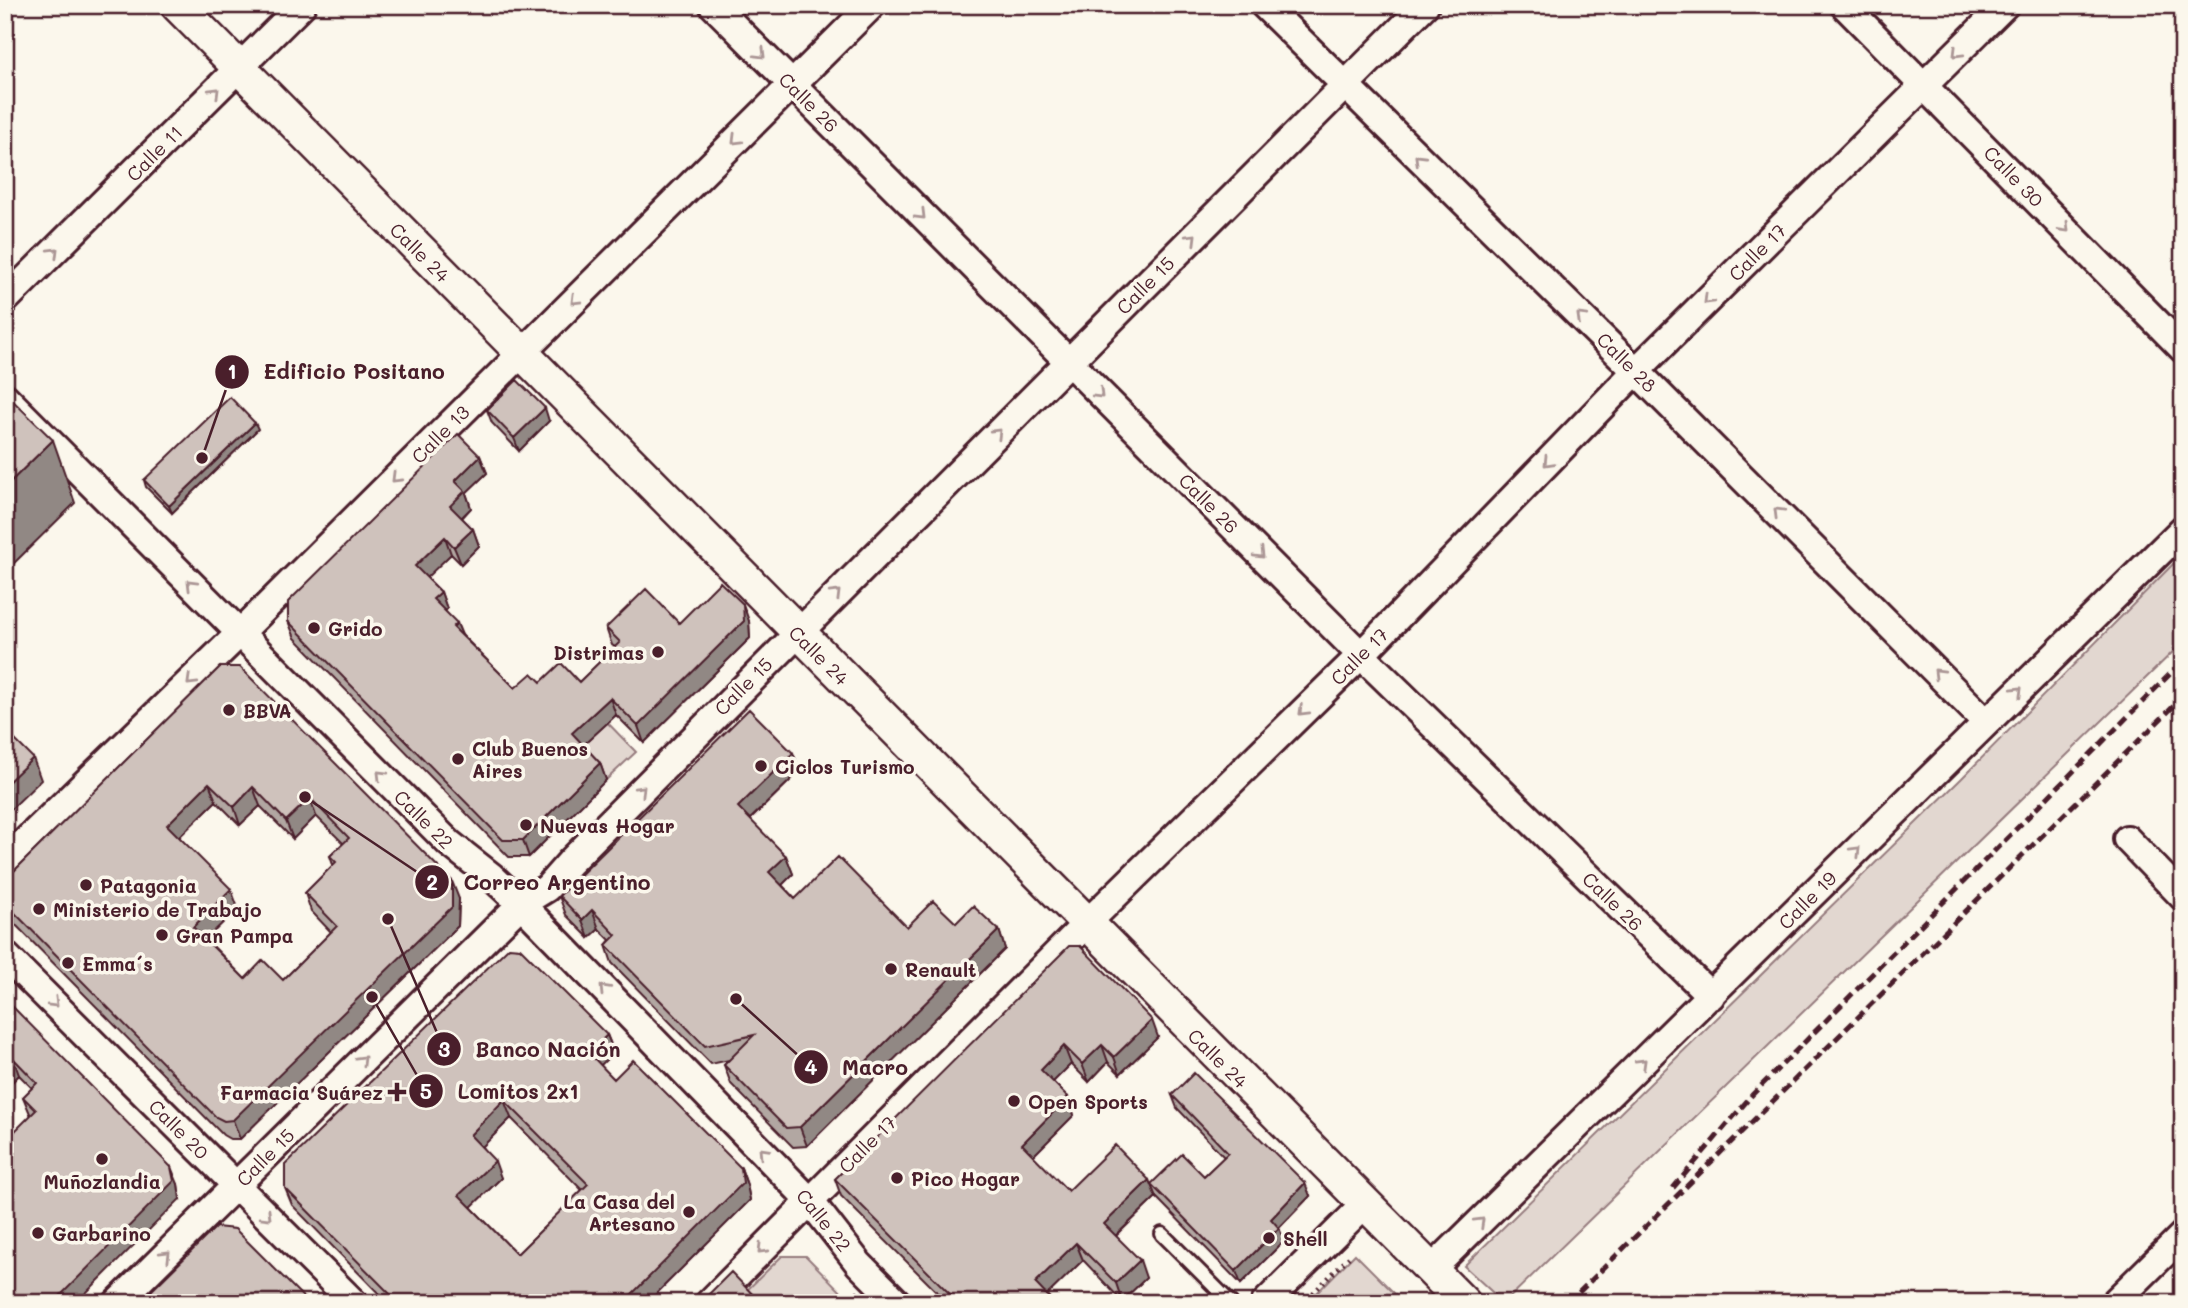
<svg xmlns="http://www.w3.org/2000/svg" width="2188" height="1308" font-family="Mali,sans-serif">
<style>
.green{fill:#e2d7d0;stroke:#967b7e;stroke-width:2}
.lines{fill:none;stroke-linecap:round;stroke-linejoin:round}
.service-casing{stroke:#4a1f2b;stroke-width:18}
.minor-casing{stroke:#4a1f2b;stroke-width:32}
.tertiary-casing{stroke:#4a1f2b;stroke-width:37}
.path{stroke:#4a1f2b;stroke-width:4.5;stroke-dasharray:2 5;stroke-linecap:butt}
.service{stroke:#fbf7ec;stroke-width:12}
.minor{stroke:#fbf7ec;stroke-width:26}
.tertiary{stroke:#fbf7ec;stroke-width:32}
.rail{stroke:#4a1f2b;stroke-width:5;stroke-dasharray:10 5;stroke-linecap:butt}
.wall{fill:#b2a7a2;stroke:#4a1f2b;stroke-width:2;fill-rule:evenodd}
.shaded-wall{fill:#918884;stroke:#4a1f2b;stroke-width:2}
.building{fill:#cfc2bc;stroke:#4a1f2b;stroke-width:2;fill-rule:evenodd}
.oneway{stroke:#ab9695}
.poi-dot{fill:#4a1f2b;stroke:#fbf7ec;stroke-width:2.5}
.labels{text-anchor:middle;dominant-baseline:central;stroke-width:7;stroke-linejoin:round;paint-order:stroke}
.street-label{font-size:19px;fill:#4a1f2b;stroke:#fbf7ec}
.poi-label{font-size:19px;font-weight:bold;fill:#4a1f2b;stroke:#fbf7ec;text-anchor:start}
.leader{fill:none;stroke:#4a1f2b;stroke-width:2.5}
.callout-dot{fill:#4a1f2b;stroke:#fbf7ec;stroke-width:2.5}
.mark-label{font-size:21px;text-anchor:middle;font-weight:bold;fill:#fff}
.callout-label{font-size:21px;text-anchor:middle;font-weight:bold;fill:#4a1f2b;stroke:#fbf7ec;stroke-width:7;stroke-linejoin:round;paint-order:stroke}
</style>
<rect width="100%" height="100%" fill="#fbf7ec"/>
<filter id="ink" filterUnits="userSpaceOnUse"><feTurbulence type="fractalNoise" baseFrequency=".0143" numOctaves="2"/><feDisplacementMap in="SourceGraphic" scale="14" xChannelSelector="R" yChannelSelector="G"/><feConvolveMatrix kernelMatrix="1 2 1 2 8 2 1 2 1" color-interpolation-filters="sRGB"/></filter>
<g filter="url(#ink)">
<path class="green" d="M 2183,554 L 2183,642 L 1504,1303 L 1464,1266 L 1961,779 Z
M 601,716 L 636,752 L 606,780 L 578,750 L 592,737 Z
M 1355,1254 L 1404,1303 L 1307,1303 Z
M 782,1256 L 806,1256 L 852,1303 L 745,1303 L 740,1297 Z"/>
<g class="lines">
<g class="service-casing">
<path id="service" d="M 1162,1234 L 1231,1303"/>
</g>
<g class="minor-casing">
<path id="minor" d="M 713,5 L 1361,655 L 1711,996
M 1264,5 L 1636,371 L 1986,722
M 1844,5 L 2183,349
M 5,300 L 302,5
M 5,397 L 449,843 L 491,876 L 521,904 L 810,1201 L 859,1264 L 898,1303
M 2127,839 L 2183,897
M 5,861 L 240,633 L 872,5
M 5,955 L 354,1303
M 1431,1270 L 2183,529
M 117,1303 L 521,904 L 547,888 L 570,862 L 1425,5
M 709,1303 L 1086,924 L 1361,655 L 1636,371 L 2005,5
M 1265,1303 L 1365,1204
M 2114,1303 L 2183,1235"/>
</g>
<g class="tertiary-casing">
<path id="tertiary" d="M 177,5 L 1464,1303"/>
</g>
<path class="path" d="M 1303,1303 L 1352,1254"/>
<use href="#service" class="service"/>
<use href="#minor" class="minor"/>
<use href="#tertiary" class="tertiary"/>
<path class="rail" d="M 1673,1188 L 1752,1095 L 2183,661
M 1568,1303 L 2183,697"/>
</g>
<path class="wall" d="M 487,410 L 549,421 L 519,451 L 492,423 Z
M 258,429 L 172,513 L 146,487 L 144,480 Z
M 480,456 L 487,473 L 466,493 L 471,508 L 462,518 L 473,529 L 479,546 L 461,564 L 451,554 L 426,577 L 441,592 L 447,609 L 445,611 L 462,635 L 515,688 L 541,682 L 579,682 L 615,647 L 612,645 L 606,628 L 679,623 L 749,621 L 750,638 L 644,743 L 616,715 L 583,745 L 600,763 L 606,780 L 529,857 L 509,857 L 295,638 L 288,621 Z
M 220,667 L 459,899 L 458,926 L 240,1139 L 230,1139 L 223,1135 L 5,914 L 5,880 ZM 216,801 L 240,825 L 260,806 L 293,839 L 316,816 L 343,843 L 330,856 L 333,865 L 305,893 L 311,911 L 331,932 L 283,980 L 245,979 L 206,939 L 238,908 L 179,837 Z
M 793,753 L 800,771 L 750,820 L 786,856 L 793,874 L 782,885 L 795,899 L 907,927 L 956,923 L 999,930 L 1005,949 L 807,1146 L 793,1147 L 731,1084 L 724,1065 L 729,1060 L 711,1064 L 612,963 L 606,945 L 610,940 L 599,929 L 589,938 L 566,915 L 559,896 Z
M 1080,946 L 1158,1037 L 1120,1074 L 1108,1062 L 1089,1082 L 1071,1064 L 1053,1082 L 1068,1097 L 1074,1115 L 1033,1156 L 1068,1191 L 1151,1184 L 1204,1176 L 1224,1157 L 1177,1108 L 1172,1095 L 1310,1196 L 1279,1228 L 1284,1241 L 1241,1284 L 1156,1197 L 1116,1236 L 1146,1278 L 1122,1301 L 1083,1260 L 1047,1295 L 1054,1303 L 948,1303 L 841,1196 L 835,1179 Z
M 5,999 L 178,1184 L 180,1199 L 31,1116 L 23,1097 L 32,1088 L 19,1075 L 5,1089 Z
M 607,1035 L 614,1052 L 600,1065 L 614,1079 L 741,1168 L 747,1185 L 750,1200 L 647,1303 L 388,1303 L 292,1205 L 285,1188 ZM 511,1118 L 582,1190 L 517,1254 L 471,1207 L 501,1178 L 482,1147 Z"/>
<path class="shaded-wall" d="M 545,408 L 549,421 L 519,451 L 514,438 Z
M 255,423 L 258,429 L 172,513 L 169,506 Z
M 53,440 L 75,503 L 5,572 L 5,487 Z
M 480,456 L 487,473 L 466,493 L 471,508 L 456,523 L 450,506 L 455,481 Z
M 473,529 L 479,546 L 461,564 L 454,547 Z
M 445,537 L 451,554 L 421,583 L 415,566 Z
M 441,592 L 447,609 L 439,616 L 433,599 Z
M 743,604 L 749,621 L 750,638 L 644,743 L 638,726 Z
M 457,623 L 464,640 L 453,627 Z
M 610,698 L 616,715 L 578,750 L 572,733 Z
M 793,753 L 800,771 L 744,825 L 738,807 Z
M 33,758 L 41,780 L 5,815 L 5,785 Z
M 600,763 L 606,780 L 529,857 L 523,840 Z
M 209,783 L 216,801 L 173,843 L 167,825 Z
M 253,787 L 260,806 L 240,825 L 234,807 Z
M 310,798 L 316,816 L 293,839 L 286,821 Z
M 786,856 L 793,874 L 776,891 L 769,872 Z
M 452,881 L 459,899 L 458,926 L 240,1139 L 233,1120 Z
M 231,889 L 238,908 L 200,945 L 193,927 Z
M 592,910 L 599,929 L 589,938 L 582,920 Z
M 999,930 L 1005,949 L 807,1146 L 800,1127 Z
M 1152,1020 L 1158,1037 L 1120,1074 L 1114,1057 Z
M 607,1035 L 614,1052 L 595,1071 L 589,1053 Z
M 1102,1045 L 1108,1062 L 1089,1082 L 1082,1064 Z
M 1064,1046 L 1071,1064 L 1047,1088 L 1041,1070 Z
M 13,1058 L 19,1075 L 5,1089 L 5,1065 Z
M 1068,1097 L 1074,1115 L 1028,1161 L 1022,1144 Z
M 504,1100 L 511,1118 L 476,1153 L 470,1135 Z
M 495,1161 L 501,1178 L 465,1213 L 459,1195 Z
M 171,1167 L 178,1184 L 180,1199 L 76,1303 L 53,1303 Z
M 741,1168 L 747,1185 L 750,1200 L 647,1303 L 623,1303 Z
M 1149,1180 L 1156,1197 L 1110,1241 L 1104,1224 Z
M 1305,1183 L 1310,1196 L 1275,1232 L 1271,1219 Z
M 1279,1228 L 1284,1241 L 1241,1284 L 1236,1271 Z
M 1076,1243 L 1083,1260 L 1041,1301 L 1035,1283 Z
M 1140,1260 L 1146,1278 L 1122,1301 L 1116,1283 Z"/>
<path class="building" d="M 517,380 L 545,408 L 514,438 L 487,410 Z
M 5,393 L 53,440 L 5,487 Z
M 230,397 L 255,423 L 169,506 L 144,480 Z
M 458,434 L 480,456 L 455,481 L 465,491 L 450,506 L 473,529 L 454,547 L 445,537 L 415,566 L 441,592 L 433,599 L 457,623 L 453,627 L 515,688 L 532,673 L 541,682 L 561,663 L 579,682 L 620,642 L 606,628 L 646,589 L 679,623 L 720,582 L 743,604 L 744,621 L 638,726 L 610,698 L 572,733 L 600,763 L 523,840 L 503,840 L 288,621 L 288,602 Z
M 220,667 L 240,667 L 452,881 L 452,907 L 233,1120 L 224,1121 L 216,1117 L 5,903 L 5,880 ZM 209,783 L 234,807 L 253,787 L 286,821 L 310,798 L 349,838 L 330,856 L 336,862 L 305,893 L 337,926 L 283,980 L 263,960 L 245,979 L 193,927 L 231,889 L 167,825 Z
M 749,709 L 793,753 L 738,807 L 786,856 L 769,872 L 795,899 L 838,857 L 907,927 L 933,901 L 956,923 L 973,906 L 999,930 L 800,1127 L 786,1128 L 724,1065 L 754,1035 L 705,1046 L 606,945 L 616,935 L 592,910 L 582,920 L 559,896 Z
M 5,730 L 33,758 L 5,785 Z
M 1069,946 L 1080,946 L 1152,1020 L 1114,1057 L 1102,1045 L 1082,1064 L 1064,1046 L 1041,1070 L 1068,1097 L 1022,1144 L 1068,1191 L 1115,1145 L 1149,1180 L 1104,1224 L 1140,1260 L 1116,1283 L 1076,1243 L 1035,1283 L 1054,1303 L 959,1303 L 835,1179 Z
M 509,947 L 520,948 L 607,1035 L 589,1053 L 614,1079 L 633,1060 L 741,1168 L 743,1183 L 623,1303 L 399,1303 L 285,1188 L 285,1165 ZM 504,1100 L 588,1184 L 517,1254 L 459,1195 L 495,1161 L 470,1135 Z
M 5,999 L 171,1167 L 174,1181 L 53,1303 L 5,1303 L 5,1141 L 36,1110 L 23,1097 L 37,1083 L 13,1058 L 5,1065 Z
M 1194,1073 L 1305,1183 L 1271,1219 L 1279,1228 L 1236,1271 L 1151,1184 L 1182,1154 L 1204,1176 L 1228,1153 L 1172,1095 Z
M 216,1227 L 235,1229 L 309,1303 L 139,1303 Z
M 731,1272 L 761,1303 L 700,1303 Z
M 857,1292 L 867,1303 L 846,1303 Z"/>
<defs><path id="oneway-chevron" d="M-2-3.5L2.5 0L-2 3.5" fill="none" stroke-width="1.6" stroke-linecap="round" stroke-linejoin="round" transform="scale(1.75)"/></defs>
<g class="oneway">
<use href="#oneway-chevron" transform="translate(1957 53) rotate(135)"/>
<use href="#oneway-chevron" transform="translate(761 54) rotate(45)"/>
<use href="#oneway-chevron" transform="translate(215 92) rotate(-45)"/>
<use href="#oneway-chevron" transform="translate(736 140) rotate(135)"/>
<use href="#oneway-chevron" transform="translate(1419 159) rotate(-136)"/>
<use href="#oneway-chevron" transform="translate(921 215) rotate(45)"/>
<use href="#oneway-chevron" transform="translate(2065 228) rotate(46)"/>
<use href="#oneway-chevron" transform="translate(1192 238) rotate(-45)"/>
<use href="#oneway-chevron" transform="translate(54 252) rotate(-45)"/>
<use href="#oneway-chevron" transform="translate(575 300) rotate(135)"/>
<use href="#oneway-chevron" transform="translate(1708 300) rotate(135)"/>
<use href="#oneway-chevron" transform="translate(1581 317) rotate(-136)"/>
<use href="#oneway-chevron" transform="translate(1099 394) rotate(45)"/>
<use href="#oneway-chevron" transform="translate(997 433) rotate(-45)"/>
<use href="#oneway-chevron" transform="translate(1548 462) rotate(134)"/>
<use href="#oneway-chevron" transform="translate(396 478) rotate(135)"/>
<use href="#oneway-chevron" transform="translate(1778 512) rotate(-135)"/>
<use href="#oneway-chevron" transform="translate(1260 554) rotate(45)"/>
<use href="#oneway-chevron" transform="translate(191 584) rotate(-135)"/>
<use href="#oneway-chevron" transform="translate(836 594) rotate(-45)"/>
<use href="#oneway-chevron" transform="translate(1938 673) rotate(-135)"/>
<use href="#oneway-chevron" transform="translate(191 681) rotate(136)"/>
<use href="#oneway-chevron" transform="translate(2018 691) rotate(-44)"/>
<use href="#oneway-chevron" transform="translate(1303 711) rotate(136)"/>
<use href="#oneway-chevron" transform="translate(381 775) rotate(-135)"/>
<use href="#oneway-chevron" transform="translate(641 790) rotate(-45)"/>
<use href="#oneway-chevron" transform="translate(1856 851) rotate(-45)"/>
<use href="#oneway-chevron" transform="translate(604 989) rotate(-134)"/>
<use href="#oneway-chevron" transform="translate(54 1003) rotate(45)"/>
<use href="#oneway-chevron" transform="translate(362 1060) rotate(-45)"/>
<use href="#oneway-chevron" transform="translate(1642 1063) rotate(-44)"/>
<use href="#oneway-chevron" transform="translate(763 1152) rotate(-134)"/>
<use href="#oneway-chevron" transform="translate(267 1216) rotate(45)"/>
<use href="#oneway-chevron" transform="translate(1480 1222) rotate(-44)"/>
<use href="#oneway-chevron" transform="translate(762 1249) rotate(135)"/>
<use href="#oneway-chevron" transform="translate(166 1255) rotate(-45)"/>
</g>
</g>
<g class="poi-dot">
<circle cx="314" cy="628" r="7"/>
<circle cx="658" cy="652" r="7"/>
<circle cx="229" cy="710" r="7"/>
<circle cx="458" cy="759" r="7"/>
<circle cx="761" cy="766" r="7"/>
<circle cx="526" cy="825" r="7"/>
<circle cx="86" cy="885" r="7"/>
<circle cx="39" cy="909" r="7"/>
<circle cx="162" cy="935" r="7"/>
<circle cx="68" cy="963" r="7"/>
<circle cx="891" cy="969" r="7"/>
<path d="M393.5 1081.5h7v7h7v7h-7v7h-7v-7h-7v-7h7z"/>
<circle cx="1014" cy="1101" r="7"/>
<circle cx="102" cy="1159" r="7"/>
<circle cx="897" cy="1178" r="7"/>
<circle cx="689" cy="1212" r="7"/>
<circle cx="38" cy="1233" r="7"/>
<circle cx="1269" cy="1238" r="7"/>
</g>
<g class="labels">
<g class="street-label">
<text transform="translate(809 102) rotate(45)">Calle 26</text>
<text transform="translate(154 153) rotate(-45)">Calle 11</text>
<text transform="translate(2014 176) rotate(46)">Calle 30</text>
<text transform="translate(420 252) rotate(45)">Calle 24</text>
<text transform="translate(1757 252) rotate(-45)">Calle 17</text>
<text transform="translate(1145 285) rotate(-45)">Calle 15</text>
<text transform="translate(1627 362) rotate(45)">Calle 28</text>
<text transform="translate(440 434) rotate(-45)">Calle 13</text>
<text transform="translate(1209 503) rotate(45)">Calle 26</text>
<text transform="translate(819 655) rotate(45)">Calle 24</text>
<text transform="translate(1359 656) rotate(-45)">Calle 17</text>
<text transform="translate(743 686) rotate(-45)">Calle 15</text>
<text transform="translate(424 819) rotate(45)">Calle 22</text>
<text transform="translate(1807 900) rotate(-45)">Calle 19</text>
<text transform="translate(1613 901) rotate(44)">Calle 26</text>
<text transform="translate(1218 1058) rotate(45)">Calle 24</text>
<text transform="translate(179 1129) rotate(45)">Calle 20</text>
<text transform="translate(867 1144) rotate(-45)">Calle 17</text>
<text transform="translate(265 1157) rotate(-45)">Calle 15</text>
<text transform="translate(824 1220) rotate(51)">Calle 22</text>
</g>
<g class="poi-label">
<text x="328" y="628">Grido</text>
<text x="644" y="652" text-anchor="end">Distrimas</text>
<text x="243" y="710">BBVA</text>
<text x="472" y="748">Club Buenos<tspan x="472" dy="22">Aires</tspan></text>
<text x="775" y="766">Ciclos Turismo</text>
<text x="540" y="825">Nuevas Hogar</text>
<text x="100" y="885">Patagonia</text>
<text x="53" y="909">Ministerio de Trabajo</text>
<text x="176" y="935">Gran Pampa</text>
<text x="82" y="963">Emma´s</text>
<text x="905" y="969">Renault</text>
<text x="383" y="1092" text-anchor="end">Farmacia Suárez</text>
<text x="1028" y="1101">Open Sports</text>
<text x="911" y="1178">Pico Hogar</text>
<text x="102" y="1181" text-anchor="middle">Muñozlandia</text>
<text x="675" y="1201" text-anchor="end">La Casa del<tspan x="675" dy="22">Artesano</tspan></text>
<text x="52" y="1233">Garbarino</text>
<text x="1283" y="1238">Shell</text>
</g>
</g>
<path class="leader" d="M202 458L232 372M305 797L432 882M388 919L444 1049M736 999L811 1067M372 997L426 1091"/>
<g class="callout-dot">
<circle cx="202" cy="458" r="7"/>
<circle cx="305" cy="797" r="7"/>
<circle cx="388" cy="919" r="7"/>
<circle cx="736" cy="999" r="7"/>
<circle cx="372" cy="997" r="7"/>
<circle cx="232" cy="372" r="18"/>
<circle cx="432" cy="882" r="18"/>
<circle cx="444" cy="1049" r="18"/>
<circle cx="811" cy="1067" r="18"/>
<circle cx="426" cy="1091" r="18"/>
</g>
<g class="mark-label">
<text x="232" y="379">1</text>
<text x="432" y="890">2</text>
<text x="444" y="1057">3</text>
<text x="811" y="1075">4</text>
<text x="426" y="1099">5</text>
</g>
<g class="callout-label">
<text x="354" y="379">Edificio Positano</text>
<text x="557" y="890">Correo Argentino</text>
<text x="548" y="1057">Banco Nación</text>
<text x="875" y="1075">Macro</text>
<text x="518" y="1099">Lomitos 2x1</text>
</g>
<rect width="2188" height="1308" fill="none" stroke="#fbf7ec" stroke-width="28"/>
<rect x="14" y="14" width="2160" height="1280" fill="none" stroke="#4a1f2b" stroke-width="2.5" filter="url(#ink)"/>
</svg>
